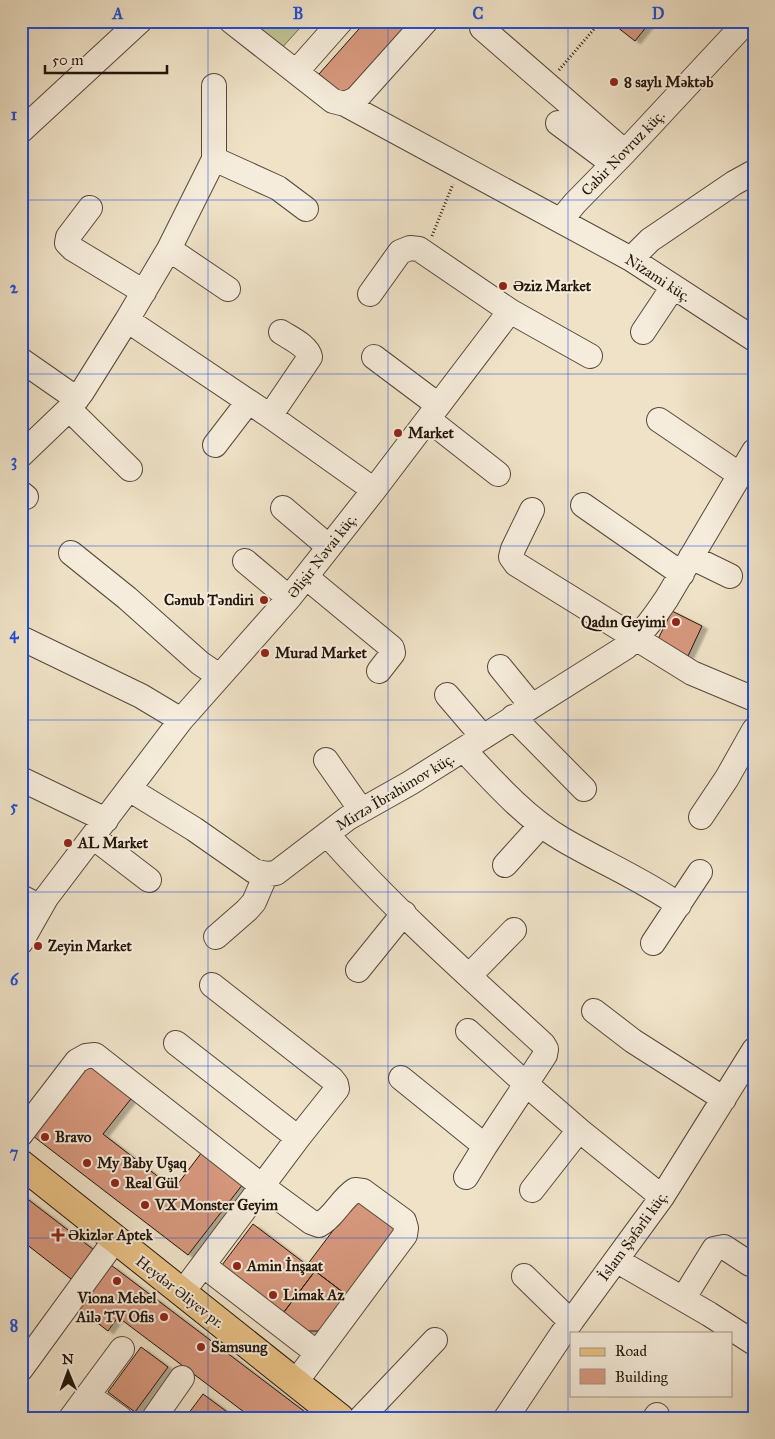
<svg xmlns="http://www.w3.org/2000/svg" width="775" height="1439" font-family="'IM FELL Great Primer',serif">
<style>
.green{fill:#bec292;stroke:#706c4e}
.building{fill:#d7987d;stroke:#23150a;filter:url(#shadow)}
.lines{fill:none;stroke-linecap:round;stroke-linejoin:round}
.minor-casing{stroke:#564839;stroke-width:26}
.major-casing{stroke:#23150a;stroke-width:30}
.path{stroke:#23150a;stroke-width:3;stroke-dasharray:1 2.5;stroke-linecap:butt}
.minor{stroke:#f5ecdb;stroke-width:24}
.major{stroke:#e8c184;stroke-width:28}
.grid{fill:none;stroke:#1d4ed8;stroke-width:1;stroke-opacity:0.55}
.poi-dot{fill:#8f2418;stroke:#f5ecdb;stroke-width:2}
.labels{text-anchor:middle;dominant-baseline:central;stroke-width:4;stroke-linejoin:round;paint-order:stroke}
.poi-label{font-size:15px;font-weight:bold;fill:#23150a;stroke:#f5ecdb;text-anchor:start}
.street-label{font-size:15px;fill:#23150a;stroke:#f5ecdb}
.neatline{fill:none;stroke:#1d4ed8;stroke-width:2}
.grid-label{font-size:16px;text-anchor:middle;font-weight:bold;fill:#1d4ed8}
</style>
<defs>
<filter id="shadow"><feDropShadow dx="5.5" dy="3" stdDeviation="1" flood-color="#0004"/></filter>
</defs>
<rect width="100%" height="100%" fill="#efe2c7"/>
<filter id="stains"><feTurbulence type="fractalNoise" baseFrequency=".004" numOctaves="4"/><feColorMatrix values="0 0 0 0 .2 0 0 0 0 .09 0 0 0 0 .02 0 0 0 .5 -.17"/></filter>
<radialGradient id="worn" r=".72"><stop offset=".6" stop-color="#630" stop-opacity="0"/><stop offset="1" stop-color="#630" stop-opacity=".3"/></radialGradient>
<path class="green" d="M 245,21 L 293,21 L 299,29 L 279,51 Z"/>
<path class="building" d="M 366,21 L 411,21 L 345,96 L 319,74 Z
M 613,21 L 651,21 L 635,41 L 612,23 Z
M 672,611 L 702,626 L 688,656 L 657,641 Z
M 90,1062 L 134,1095 L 103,1134 L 174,1189 L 202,1152 L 243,1184 L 188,1255 L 33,1136 Z
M 21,1194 L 98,1253 L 75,1282 L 21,1240 Z
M 359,1196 L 400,1227 L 348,1296 L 315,1271 L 281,1316 L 219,1269 L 253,1224 L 307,1265 Z
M 111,1265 L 313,1418 L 252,1418 L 118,1317 L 108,1331 L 78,1308 Z
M 315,1271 L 348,1296 L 322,1331 L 303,1331 L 281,1316 Z
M 141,1347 L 168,1367 L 135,1412 L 108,1392 Z
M 203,1394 L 230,1414 L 227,1418 L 185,1418 Z"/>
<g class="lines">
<g class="minor-casing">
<path id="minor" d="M 231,21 L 333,101 L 345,104 L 356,99 L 426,21
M 482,28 L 625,152
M 296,72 L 341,21
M 214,86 L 214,159
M 345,104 L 631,259 L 754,339
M 558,123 L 613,164
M 21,131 L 140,21
M 90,208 L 68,237 L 67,243 L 73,249 L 144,292
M 306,209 L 278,188 L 214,159 L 169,249 L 127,320 L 270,416 L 374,490
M 561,220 L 575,203 L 625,152 L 747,21
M 169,249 L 228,289
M 631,259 L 650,240 L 734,183 L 754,172
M 510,311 L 590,356
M 643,332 L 673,287
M 374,357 L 438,405
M 21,360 L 77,399
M 69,409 L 130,469
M 270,416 L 310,357 C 308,346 290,338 281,332
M 428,419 L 498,474
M 659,420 L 740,475
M 215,445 L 248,402
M 21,455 L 69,409 L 82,392 L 127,320
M 21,493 L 26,497
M 583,505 L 682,574
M 283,508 L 329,547
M 532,510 L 513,549 L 511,557 L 516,564 L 692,673 L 754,699
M 71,553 L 127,598 L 200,663 L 219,676
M 691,557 L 730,576
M 245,561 L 289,598
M 306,577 L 392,648 L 393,653 L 379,671
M 21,638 L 141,696 L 181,720
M 500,667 L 531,705
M 447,695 L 483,737
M 513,717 L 584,789
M 464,750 C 494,782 525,817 562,839 C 601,862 642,879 679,905
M 326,760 L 361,810
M 21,779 L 106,820
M 129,789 L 194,829 L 254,871 L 266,874 L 276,873 L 348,818 L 410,783 L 626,647 C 643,633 655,616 667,598 L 754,451
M 701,817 L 727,778 L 754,730
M 327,834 C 393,909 469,976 543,1044 L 546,1049 L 545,1055 L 526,1084 L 579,1130 L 662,1197
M 93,837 L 149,880
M 505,865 L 541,825
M 21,897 L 41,907
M 216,937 L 247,910 L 254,902 L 266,874
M 21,942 L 46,898 L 181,720 L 289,598 L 374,490 L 510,311 L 419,249 L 410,248 L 400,252 L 370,294
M 653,943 L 700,872
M 358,970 L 404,913
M 469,976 L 514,930
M 594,1011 L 633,1041 L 724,1099
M 176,1043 L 298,1138
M 401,1078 L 485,1146 L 526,1084 L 468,1031
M 21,1134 L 77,1061 L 86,1056 L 95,1055 L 262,1186 L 311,1222 L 319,1225 C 334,1217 341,1199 355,1190 L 363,1191 L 404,1221 L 406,1228 L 405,1235 L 295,1383
M 466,1177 L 485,1146
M 532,1190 L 579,1130
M 616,1260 L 709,1314 L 754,1343
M 203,1265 L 317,1353
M 524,1276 L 571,1322
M 182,1293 L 298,1138 L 337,1089 L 336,1084 L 332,1079 L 212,985
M 683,1299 L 714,1249 L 724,1247 L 750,1264
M 21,1369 L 115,1240
M 88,1395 L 120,1418
M 71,1418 L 122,1349
M 154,1418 L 182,1378
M 361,1418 L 435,1340
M 506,1418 L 562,1334 L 662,1197 L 754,1050
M 655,1418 L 657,1415"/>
</g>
<g class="major-casing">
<path id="major" d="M 21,1164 L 340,1418"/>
</g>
<path class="path" d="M 559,70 L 601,21
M 432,236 L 453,184"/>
<use href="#minor" class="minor"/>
<use href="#major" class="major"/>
</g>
<path class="grid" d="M 208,21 L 208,1418M 388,21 L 388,1418M 568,21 L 568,1418M 21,200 L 754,200M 21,374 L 754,374M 21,546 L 754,546M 21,720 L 754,720M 21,892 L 754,892M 21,1066 L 754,1066M 21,1238 L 754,1238"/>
<g class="poi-dot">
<circle cx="614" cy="82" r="5"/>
<circle cx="503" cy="286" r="5"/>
<circle cx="398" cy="433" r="5"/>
<circle cx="264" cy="600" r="5"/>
<circle cx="676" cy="622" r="5"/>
<circle cx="265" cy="653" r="5"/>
<circle cx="68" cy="843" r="5"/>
<circle cx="38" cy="946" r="5"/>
<circle cx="45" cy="1137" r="5"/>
<circle cx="87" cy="1163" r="5"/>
<circle cx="115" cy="1183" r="5"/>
<circle cx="145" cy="1205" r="5"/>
<path d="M55.5 1227.5h5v5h5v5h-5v5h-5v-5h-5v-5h5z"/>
<circle cx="237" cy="1266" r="5"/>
<circle cx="117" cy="1281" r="5"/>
<circle cx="273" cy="1295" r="5"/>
<circle cx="164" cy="1317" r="5"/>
<circle cx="201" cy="1347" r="5"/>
</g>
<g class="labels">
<g class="poi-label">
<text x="624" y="82">8 saylı Məktəb</text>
<text x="513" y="286">Əziz Market</text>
<text x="408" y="433">Market</text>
<text x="254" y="600" text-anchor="end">Cənub Təndiri</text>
<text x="666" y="622" text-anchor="end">Qadın Geyimi</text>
<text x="275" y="653">Murad Market</text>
<text x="78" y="843">AL Market</text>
<text x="48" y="946">Zeyin Market</text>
<text x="55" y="1137">Bravo</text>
<text x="97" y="1163">My Baby Uşaq</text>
<text x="125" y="1183">Real Gül</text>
<text x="155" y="1205">VX Monster Geyim</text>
<text x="68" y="1235">Əkizlər Aptek</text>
<text x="247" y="1266">Amin İnşaat</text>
<text x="283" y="1295">Limak Az</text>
<text x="117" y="1298" text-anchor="middle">Viona Mebel</text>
<text x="154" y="1317" text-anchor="end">Ailə TV Ofis</text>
<text x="211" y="1347">Samsung</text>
</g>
<g class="street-label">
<text transform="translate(623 153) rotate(-46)">Cabir Novruz küç.</text>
<text transform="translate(658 278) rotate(33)">Nizami küç.</text>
<text transform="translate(322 556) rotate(-52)">Əlişir Nəvai küç.</text>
<text transform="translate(395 792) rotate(-31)">Mirzə İbrahimov küç.</text>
<text transform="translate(633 1236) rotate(-54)">İslam Şəfərli küç.</text>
<text transform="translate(180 1292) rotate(38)">Heydər Əliyev pr.</text>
</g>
</g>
<rect width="775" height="1439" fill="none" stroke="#efe2c7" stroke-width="55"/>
<rect x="570" y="1332" width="162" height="65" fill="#f5ecdb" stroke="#a19687"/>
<rect x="580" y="1348" width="25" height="8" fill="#e8c184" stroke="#a19687"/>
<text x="615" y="1356" font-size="15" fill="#23150a">Road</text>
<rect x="580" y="1369" width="25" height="15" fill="#d7987d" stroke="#a19687"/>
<text x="615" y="1382" font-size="15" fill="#23150a">Building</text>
<g transform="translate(68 1372) rotate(359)" stroke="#f5ecdb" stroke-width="4" paint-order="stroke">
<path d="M0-4L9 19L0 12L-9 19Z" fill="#23150a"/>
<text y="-8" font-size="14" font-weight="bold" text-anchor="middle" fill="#23150a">N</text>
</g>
<path d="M45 65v8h122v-8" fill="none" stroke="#23150a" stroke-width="2.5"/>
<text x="52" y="65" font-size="15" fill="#23150a" stroke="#f5ecdb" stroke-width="4" paint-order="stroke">50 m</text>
<rect x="28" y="28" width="720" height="1384" class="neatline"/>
<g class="grid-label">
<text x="118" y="19">A</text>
<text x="298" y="19">B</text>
<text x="478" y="19">C</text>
<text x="658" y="19">D</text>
<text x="14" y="120">1</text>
<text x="14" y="293">2</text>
<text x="14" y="466">3</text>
<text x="14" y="639">4</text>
<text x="14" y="812">5</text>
<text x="14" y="985">6</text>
<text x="14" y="1158">7</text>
<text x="14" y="1331">8</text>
</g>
<rect width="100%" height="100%" filter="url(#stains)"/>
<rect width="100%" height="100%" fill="url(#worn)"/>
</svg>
